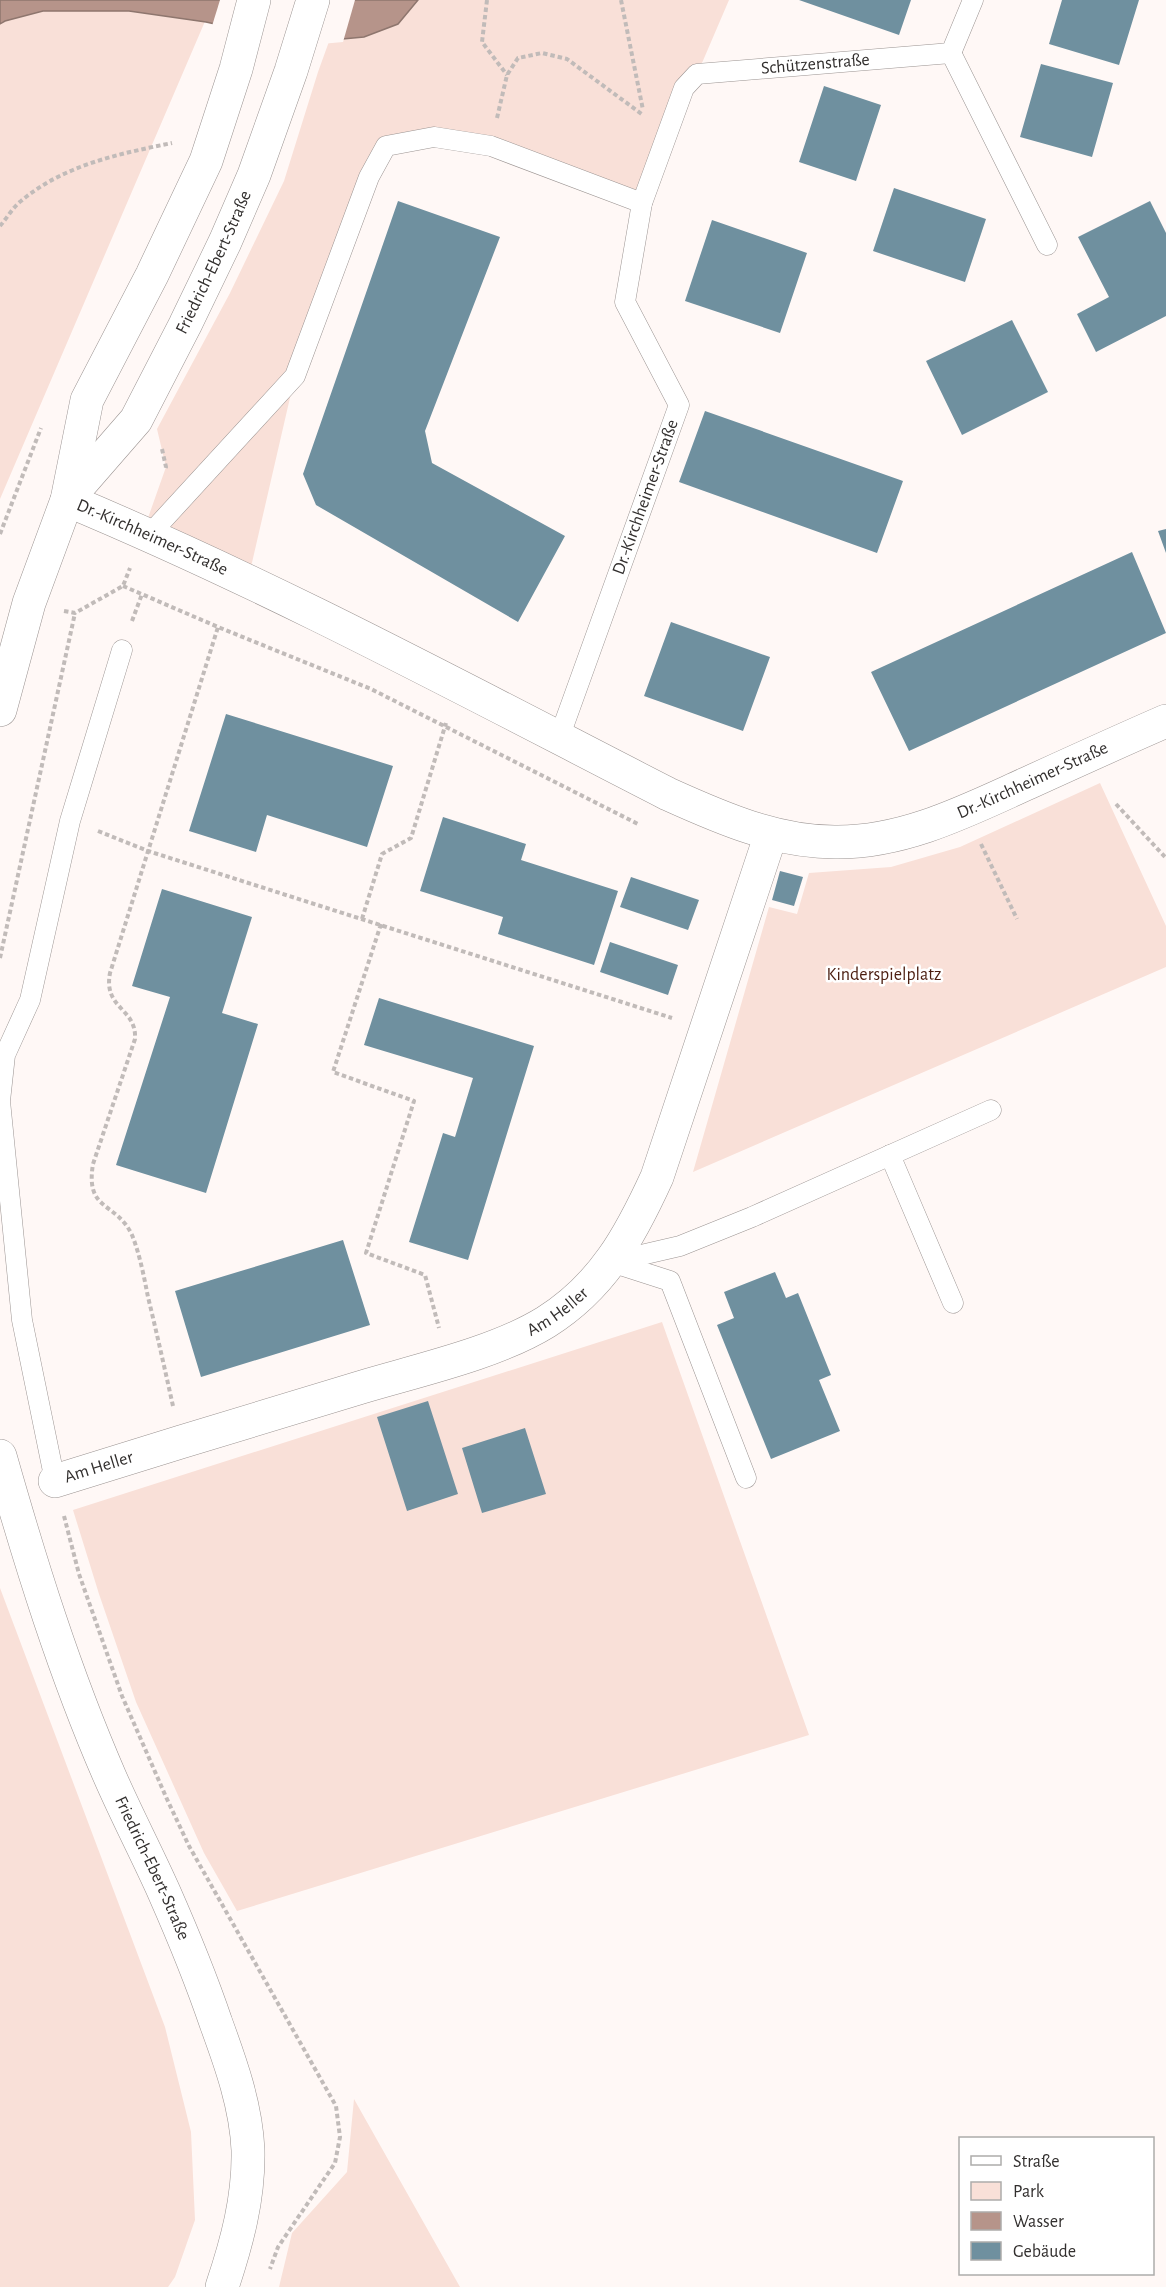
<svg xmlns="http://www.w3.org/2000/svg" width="1166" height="2287" font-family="'Alegreya Sans',sans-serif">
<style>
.green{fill:#f9e0d8}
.water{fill:#b6948a;stroke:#8e766e;stroke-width:1.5}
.pier{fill:#fff8f6}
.building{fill:#6f909f}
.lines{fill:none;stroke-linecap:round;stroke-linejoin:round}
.service-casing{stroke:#9b9492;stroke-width:21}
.minor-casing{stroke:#9b9492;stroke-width:34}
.secondary-casing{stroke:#9b9492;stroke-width:34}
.path{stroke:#c1bbb9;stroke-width:4;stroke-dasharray:4.5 3;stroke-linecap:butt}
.service{stroke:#fff;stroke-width:20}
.minor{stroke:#fff;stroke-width:33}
.secondary{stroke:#fff;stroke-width:33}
.labels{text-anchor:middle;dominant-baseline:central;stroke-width:5;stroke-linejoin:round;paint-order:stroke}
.street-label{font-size:18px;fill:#322f2e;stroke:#fff}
.park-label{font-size:18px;fill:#4b1e10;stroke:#fff}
</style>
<rect width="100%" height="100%" fill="#fff8f6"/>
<path class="green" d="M 17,0 L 183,0 L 212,5 L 0,499 L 0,7 Z
M 344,0 L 729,0 L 642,203 L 491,146 L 385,146 L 295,376 L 248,580 L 143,532 L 166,467 L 157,429 L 230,293 L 284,181 L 318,72 Z
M 1100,783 L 1166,926 L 1166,967 L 693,1172 L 769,907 L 797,914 L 809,873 L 891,867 L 960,847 Z
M 662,1322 L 809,1735 L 237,1911 L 204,1853 L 136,1702 L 99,1594 L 73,1510 Z
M 0,1588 L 165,2027 L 191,2132 L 195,2220 L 175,2277 L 168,2287 L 0,2287 Z
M 354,2099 L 460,2287 L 279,2287 L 292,2233 L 347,2172 Z"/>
<path class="water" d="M 0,0 L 418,0 L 398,24 L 364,37 L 299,43 L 206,22 L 129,11 L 43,11 L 5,21 L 0,24 Z"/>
<path class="pier" d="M 220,0 L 355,0 L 343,42 L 299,46 L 212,26 Z"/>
<path class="building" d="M 799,0 L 911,0 L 899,35 Z
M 1062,0 L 1139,0 L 1119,65 L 1049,44 Z
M 1041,64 L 1113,83 L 1092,157 L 1020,137 Z
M 824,86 L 881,105 L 856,181 L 799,162 Z
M 894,188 L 986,219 L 965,282 L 873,251 Z
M 398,201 L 500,237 L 425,431 L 432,463 L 565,536 L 518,622 L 316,505 L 303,474 Z
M 1150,201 L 1166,233 L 1166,316 L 1096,352 L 1077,314 L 1109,297 L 1078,237 Z
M 712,220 L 807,253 L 780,333 L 685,301 Z
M 1012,320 L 1048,392 L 962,435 L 926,361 Z
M 705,411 L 903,481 L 877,553 L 679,482 Z
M 1166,529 L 1166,553 L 1158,531 Z
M 1132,552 L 1166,633 L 909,751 L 871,672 Z
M 671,622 L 770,657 L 743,731 L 644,696 Z
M 226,714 L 393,766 L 367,847 L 267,815 L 256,852 L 189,831 Z
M 443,817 L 526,844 L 521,860 L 618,891 L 594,965 L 498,934 L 503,917 L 420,891 Z
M 780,871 L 803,877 L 794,906 L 772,900 Z
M 631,877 L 699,900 L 688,930 L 620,907 Z
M 162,889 L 252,917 L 222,1013 L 258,1024 L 206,1193 L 116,1165 L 170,997 L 132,986 Z
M 610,942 L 678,965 L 668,995 L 600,972 Z
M 379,998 L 534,1046 L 468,1260 L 409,1242 L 443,1133 L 455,1137 L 473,1078 L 364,1045 Z
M 343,1240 L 370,1325 L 201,1377 L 175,1291 Z
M 775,1272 L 786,1298 L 798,1293 L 831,1375 L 819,1380 L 840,1431 L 771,1459 L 717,1325 L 734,1318 L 724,1292 Z
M 428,1401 L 458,1494 L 407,1511 L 377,1417 Z
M 525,1428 L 546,1494 L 482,1513 L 462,1448 Z"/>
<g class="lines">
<g class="service-casing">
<g id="service">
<path d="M 951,53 L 1047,245"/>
<path d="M 150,534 L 295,376 L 369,177 L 386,146 L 434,137 L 491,146 L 642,203"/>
<path id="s1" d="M 559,738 L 679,405 L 625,302 L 642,203 L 684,88 L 697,74 L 951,53 L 973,0"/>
<path d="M 890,1155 L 953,1303"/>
<path d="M 611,1262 L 680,1246 L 752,1217 L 991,1110"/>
<path d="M 611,1262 L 670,1281 L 746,1478"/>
<path d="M 55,1481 L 22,1320 L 0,1101 L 5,1055 L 30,1000 L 70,821 L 122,650"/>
</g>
</g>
<g class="minor-casing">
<g id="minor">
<path id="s2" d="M 67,500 C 273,586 469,692 668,794 C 721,818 778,843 838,842 C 906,842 968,810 1028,783 C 1074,762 1120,741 1166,721"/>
<path id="s3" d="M 55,1481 C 157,1449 260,1418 362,1387 C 419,1370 496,1353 546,1322 C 603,1286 630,1236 657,1177 L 771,834"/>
</g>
</g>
<g class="secondary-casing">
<g id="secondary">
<path id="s4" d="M 69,497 L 136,420 L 185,325 L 225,242 L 254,175 L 291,71 L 313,0"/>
<path d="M 0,710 L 29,603 L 67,500 L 87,400 L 152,275 L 206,161 L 236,69 L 254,0"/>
<path id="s5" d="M 0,1456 C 31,1565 65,1674 110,1777 C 127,1816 147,1854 164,1892 C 183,1935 201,1979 216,2023 C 231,2064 246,2106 248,2150 C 249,2198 237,2242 222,2287"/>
</g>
</g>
<path class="path" d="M 487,0 L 482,42 L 507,75
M 621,0 L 643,110
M 497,118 L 507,75 L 518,58 L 542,53 L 567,59 L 643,115
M 0,226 C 7,218 13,207 21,201 C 64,165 118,154 172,143
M 162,449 L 166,467 L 165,471
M 0,534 L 41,428
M 123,586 L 218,627 L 371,689 L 638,824
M 64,611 L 75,613 L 123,586 L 130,568
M 132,621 L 142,594
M 1116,804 L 1166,858
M 98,831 L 148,851 L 672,1018
M 981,844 L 1017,919
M 362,919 L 382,854 L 411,838 L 446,723
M 381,924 L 333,1072 L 414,1101 L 366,1253 L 425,1275 L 439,1328
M 0,958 L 75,613
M 173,1406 C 165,1370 157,1334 148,1297 C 144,1277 140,1255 132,1235 C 116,1201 85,1212 93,1164 L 135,1039 C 137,1008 103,1009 110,973 L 218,627
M 64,1516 L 79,1574 L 122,1696 L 166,1797 L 189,1846 L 336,2106 L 340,2137 L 335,2163 L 278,2247 L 270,2269"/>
<use href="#service" class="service"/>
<use href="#minor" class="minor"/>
<use href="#secondary" class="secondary"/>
</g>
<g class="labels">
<g class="street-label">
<text stroke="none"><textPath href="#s1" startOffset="831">Schützenstraße</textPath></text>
<text stroke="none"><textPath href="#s4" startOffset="278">Friedrich-Ebert-Straße</textPath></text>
<text stroke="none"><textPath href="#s1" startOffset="256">Dr.-Kirchheimer-Straße</textPath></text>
<text stroke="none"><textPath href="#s2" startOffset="93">Dr.-Kirchheimer-Straße</textPath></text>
<text stroke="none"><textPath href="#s2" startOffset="1053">Dr.-Kirchheimer-Straße</textPath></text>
<text stroke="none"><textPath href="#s3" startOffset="532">Am Heller</textPath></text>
<text stroke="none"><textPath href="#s3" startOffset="46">Am Heller</textPath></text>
<text stroke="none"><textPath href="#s5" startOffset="440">Friedrich-Ebert-Straße</textPath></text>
</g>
<g class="park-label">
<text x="884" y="975">Kinderspielplatz</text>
</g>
</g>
<rect x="959" y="2137" width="195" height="138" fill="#ffffff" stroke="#adacab" stroke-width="1.5"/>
<rect x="971" y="2156" width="30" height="9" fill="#ffffff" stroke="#adacab" stroke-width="1.5"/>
<text x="1013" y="2167" font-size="18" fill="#322f2e">Straße</text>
<rect x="971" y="2182" width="30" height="18" fill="#f9e0d8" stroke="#adacab" stroke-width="1.5"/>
<text x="1013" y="2197" font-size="18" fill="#322f2e">Park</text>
<rect x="971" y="2212" width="30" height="18" fill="#b6948a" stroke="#adacab" stroke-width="1.5"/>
<text x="1013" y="2227" font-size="18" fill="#322f2e">Wasser</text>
<rect x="971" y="2242" width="30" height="18" fill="#6f909f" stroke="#adacab" stroke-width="1.5"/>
<text x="1013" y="2257" font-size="18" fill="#322f2e">Gebäude</text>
</svg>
